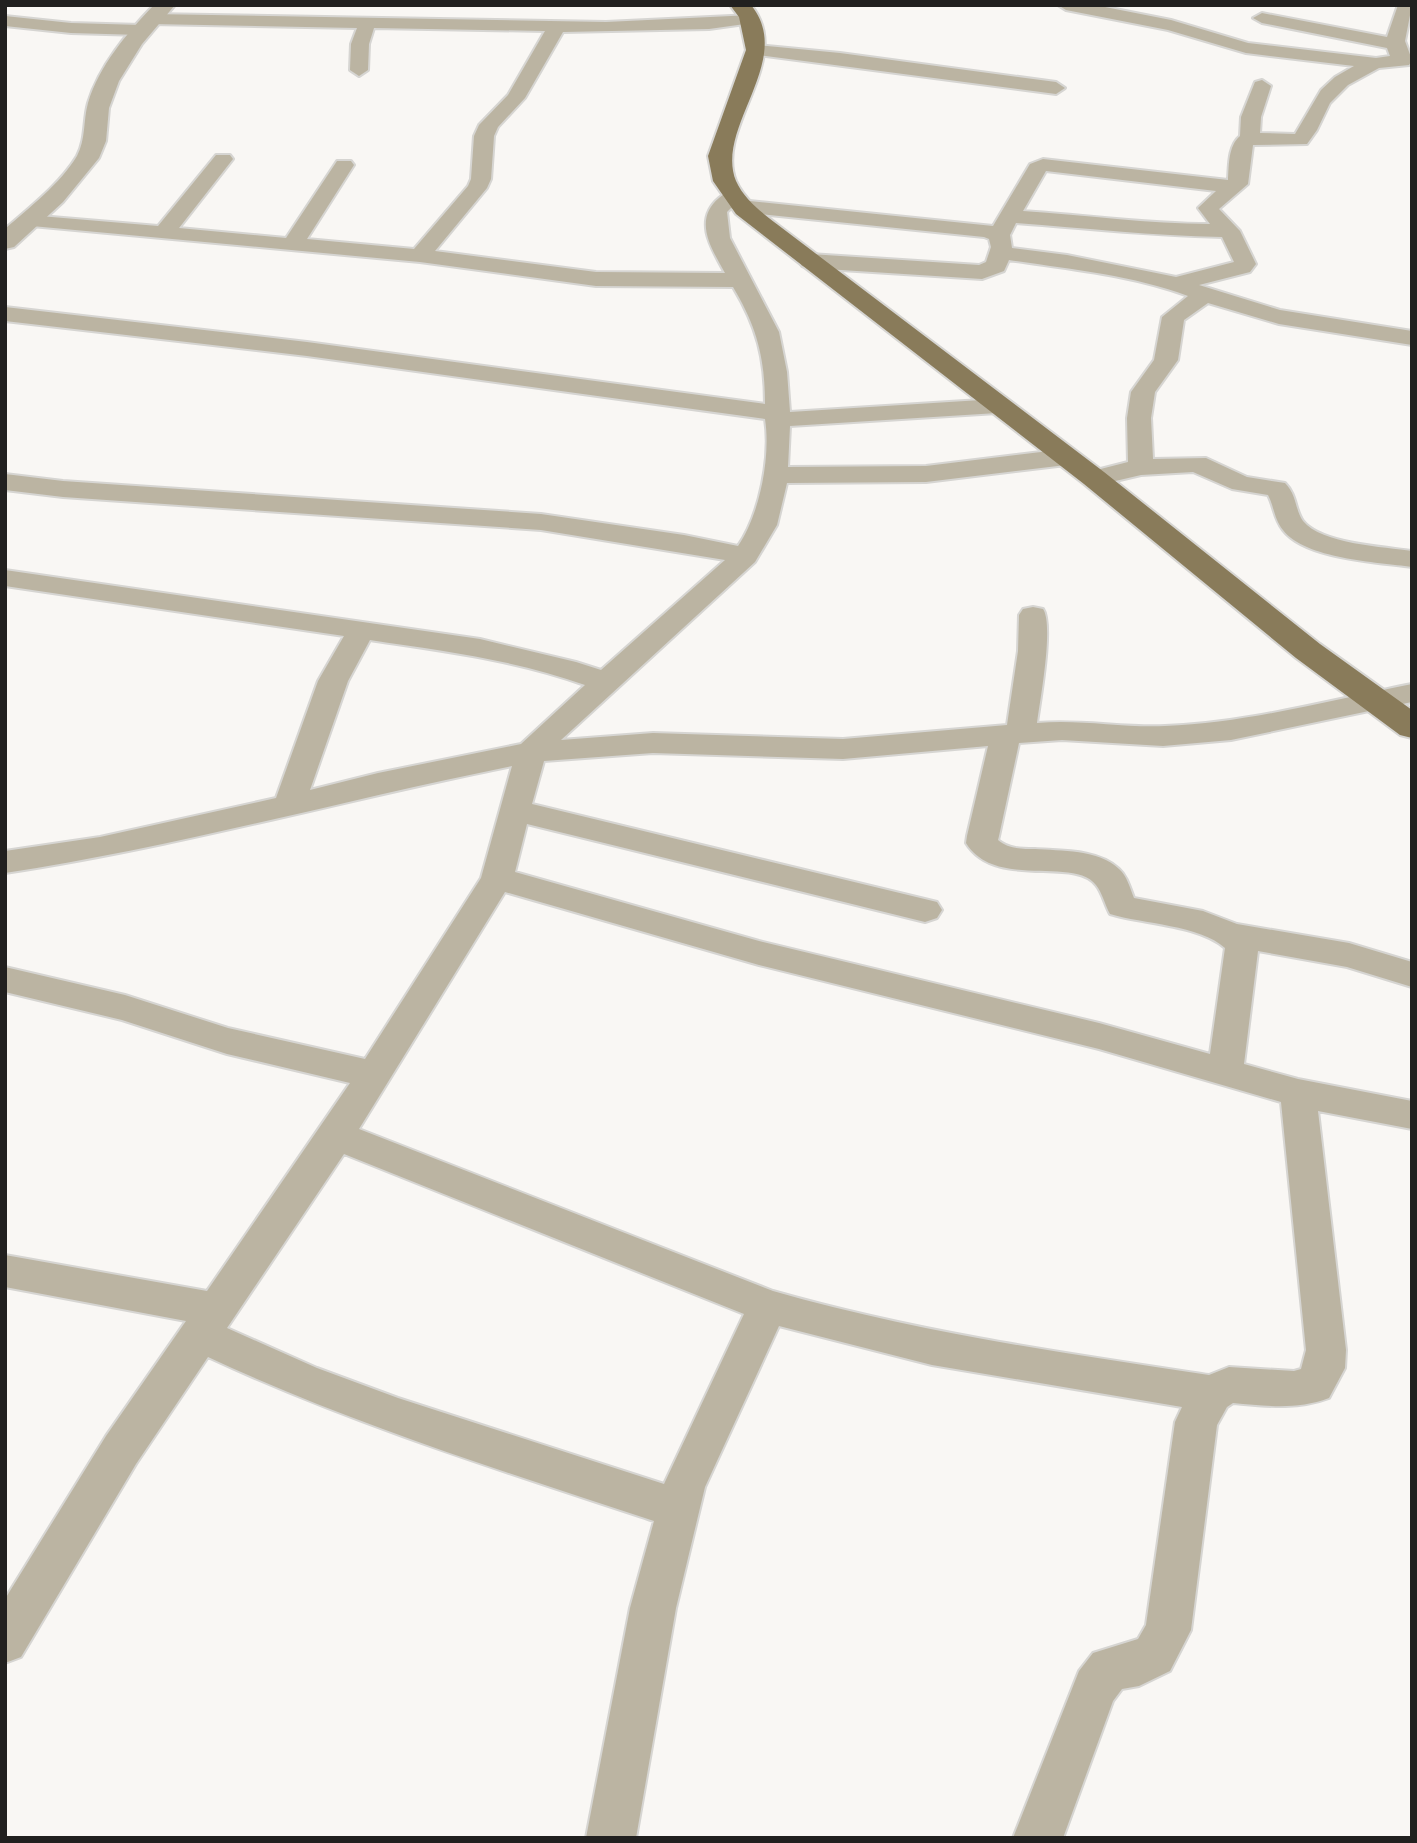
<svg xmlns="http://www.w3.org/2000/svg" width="1417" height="1843" font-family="Bitter,serif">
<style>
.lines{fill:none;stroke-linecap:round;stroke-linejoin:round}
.minor-casing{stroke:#d6d5d2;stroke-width:4}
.tertiary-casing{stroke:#d6d5d2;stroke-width:4}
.primary-casing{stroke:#d6d5d2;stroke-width:4}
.minor{fill:#bbb4a2;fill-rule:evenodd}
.tertiary{fill:#bbb4a2;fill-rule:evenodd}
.primary{fill:#897b5a;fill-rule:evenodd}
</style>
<rect width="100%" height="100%" fill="#f9f7f4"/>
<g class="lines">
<g class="minor-casing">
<path id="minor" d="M 1058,5 L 1095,5 L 1171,20 L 1248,43 L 1376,58 L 1390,56 L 1387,48 L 1262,23 L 1253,18 L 1262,13 L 1387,37 L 1398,5 L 1412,5 L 1405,41 L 1412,60 L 1409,65 L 1379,68 L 1348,85 L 1330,103 L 1317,130 L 1307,144 L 1253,145 L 1248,184 L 1219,209 L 1240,231 L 1256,264 L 1250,272 L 1199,285 L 1280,310 L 1412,331 L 1412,345 L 1279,324 L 1208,303 L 1184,320 L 1178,360 L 1155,392 L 1151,418 L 1153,459 L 1206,458 L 1247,477 L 1285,483 C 1297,495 1295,510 1303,521 C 1321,544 1385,547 1412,551 L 1412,567 C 1377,562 1305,559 1283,530 C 1274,519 1274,506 1268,495 L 1232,489 L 1193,472 L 1141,475 L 1094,486 L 1085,483 L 1081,478 L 1085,473 L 1128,462 L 1127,418 L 1131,392 L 1154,360 L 1162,317 L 1188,296 C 1132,275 1068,269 1009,260 L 1004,271 L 982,279 L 810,268 L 802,266 L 799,261 L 802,256 L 810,254 L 979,265 L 986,262 L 991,247 L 989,239 L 984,237 L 740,212 L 731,208 L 727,212 L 730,238 L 779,332 L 787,372 L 790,412 L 997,399 L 1006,401 L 1009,406 L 1006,411 L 997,413 L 790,426 L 788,467 L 926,466 L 1066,449 L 1075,452 L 1079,457 L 1075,462 L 1066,465 L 926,482 L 787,483 L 777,525 L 755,562 L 561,740 L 653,733 L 843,739 L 1007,725 L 1018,651 L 1019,615 L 1023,609 L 1033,607 L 1043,609 C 1054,625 1040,700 1037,723 C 1080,719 1122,728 1165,726 C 1248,723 1330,700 1412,684 L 1412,702 L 1231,740 L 1163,746 L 1062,740 L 1019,743 L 999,836 L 998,840 C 1008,849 1022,849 1035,849 C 1060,851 1099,849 1119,869 C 1127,876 1130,888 1134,898 L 1203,911 L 1237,924 L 1349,943 L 1412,962 L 1412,987 L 1347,967 L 1258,951 L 1244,1064 L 1298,1079 L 1412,1101 L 1412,1129 L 1318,1111 L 1346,1350 L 1345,1368 L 1329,1398 C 1297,1410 1267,1406 1233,1403 L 1227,1407 L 1217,1425 L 1191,1630 L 1170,1671 L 1139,1686 L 1122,1689 L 1113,1701 L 1063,1838 L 1013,1838 L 1079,1671 L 1093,1653 L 1138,1639 L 1146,1625 L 1175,1422 L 1182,1407 L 932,1365 L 779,1326 L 705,1487 L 676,1608 L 636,1838 L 586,1838 L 630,1608 L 654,1521 C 503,1471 352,1424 208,1357 L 136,1464 L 21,1657 L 5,1663 L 5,1599 L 106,1436 L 186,1321 L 5,1287 L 5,1255 L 207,1291 L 350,1083 L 227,1054 L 122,1020 L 5,992 L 5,967 L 125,995 L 228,1028 L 365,1059 L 481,878 L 512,766 C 343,800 177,847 5,873 L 5,851 L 100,837 L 276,798 L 318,681 L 344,636 L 5,586 L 5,570 L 480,639 L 576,662 L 601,670 L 725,560 L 541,530 L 63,497 L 5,490 L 5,474 L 63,481 L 541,514 L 684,535 L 738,546 C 760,514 771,456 765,419 L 307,356 L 5,321 L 5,307 L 307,342 L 765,404 C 765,358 757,327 733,287 L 596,286 L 420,262 L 21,225 L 17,221 L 21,217 L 28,215 L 158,226 L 216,155 L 230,155 L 233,159 L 179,228 L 286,238 L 337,161 L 351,161 L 354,165 L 307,239 L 414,249 L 468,186 L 471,179 L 474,136 L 479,125 L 508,95 L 545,31 L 374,28 L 369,44 L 368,70 L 359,76 L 350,70 L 351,44 L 357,28 L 151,24 L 142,19 L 151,14 L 606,22 L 752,15 L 755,19 L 752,23 L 709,29 L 563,32 L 525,98 L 498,127 L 494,136 L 491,179 L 487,188 L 435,251 L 596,272 L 725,273 C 711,248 693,220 719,198 C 726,192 730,190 739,193 L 742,197 L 740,200 L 993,226 L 1030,164 L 1043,159 L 1228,180 C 1229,166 1228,146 1240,136 L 1241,117 L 1255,82 L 1262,80 L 1271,86 L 1261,117 L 1260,133 L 1295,134 L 1321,90 L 1335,77 L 1354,66 L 1246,53 L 1168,30 L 1066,10 ZM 1046,171 L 1216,191 L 1198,208 L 1210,224 C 1148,224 1086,215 1023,211 ZM 1016,223 C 1085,228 1153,236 1222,237 L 1234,262 L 1176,277 L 1067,255 L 1012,248 L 1010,235 ZM 370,640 C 443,651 516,660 585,685 L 521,744 L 378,773 L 310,790 L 348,681 ZM 988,746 L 967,836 L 966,843 C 995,890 1074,856 1096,885 C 1102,892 1105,905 1110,914 C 1143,924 1200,925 1225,948 L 1210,1054 L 1099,1023 L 759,941 L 515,872 L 527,824 L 925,922 L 937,918 L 942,910 L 937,902 L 532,804 L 544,761 L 653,753 L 843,759 ZM 505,892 L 759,965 L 1099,1049 L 1281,1102 L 1306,1350 L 1301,1369 L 1294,1371 L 1229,1367 L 1209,1375 C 1062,1353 916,1332 773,1291 L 359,1129 ZM 344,1154 L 744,1314 L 664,1484 L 398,1398 L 317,1368 L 227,1328 Z
M 5,16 L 71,23 L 141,25 L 150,30 L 141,35 L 71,33 L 5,26 Z
M 756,45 L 840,53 L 1056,82 L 1065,88 L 1056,94 L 750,54 L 747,50 Z"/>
</g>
<g class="tertiary-casing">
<path id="tertiary" d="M 154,5 L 175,5 L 142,44 L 119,81 L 109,108 L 106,141 L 99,158 L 63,202 L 14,247 L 5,249 L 5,229 C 30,207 60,184 77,156 C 86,139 83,121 88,103 C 99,66 127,33 154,5 Z"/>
</g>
<g class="primary-casing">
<path id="primary" d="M 730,5 L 751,5 C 796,60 714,127 736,181 C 745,201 765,215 782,228 L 1104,472 L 1320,644 L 1412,710 L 1412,738 L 1400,735 L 1296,658 L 1084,484 L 736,214 L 713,181 L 708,156 L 746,50 L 739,17 Z"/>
</g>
<use href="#minor" class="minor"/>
<use href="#tertiary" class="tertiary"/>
<use href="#primary" class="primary"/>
</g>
<rect width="1417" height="1843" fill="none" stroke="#21201f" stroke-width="14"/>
</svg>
